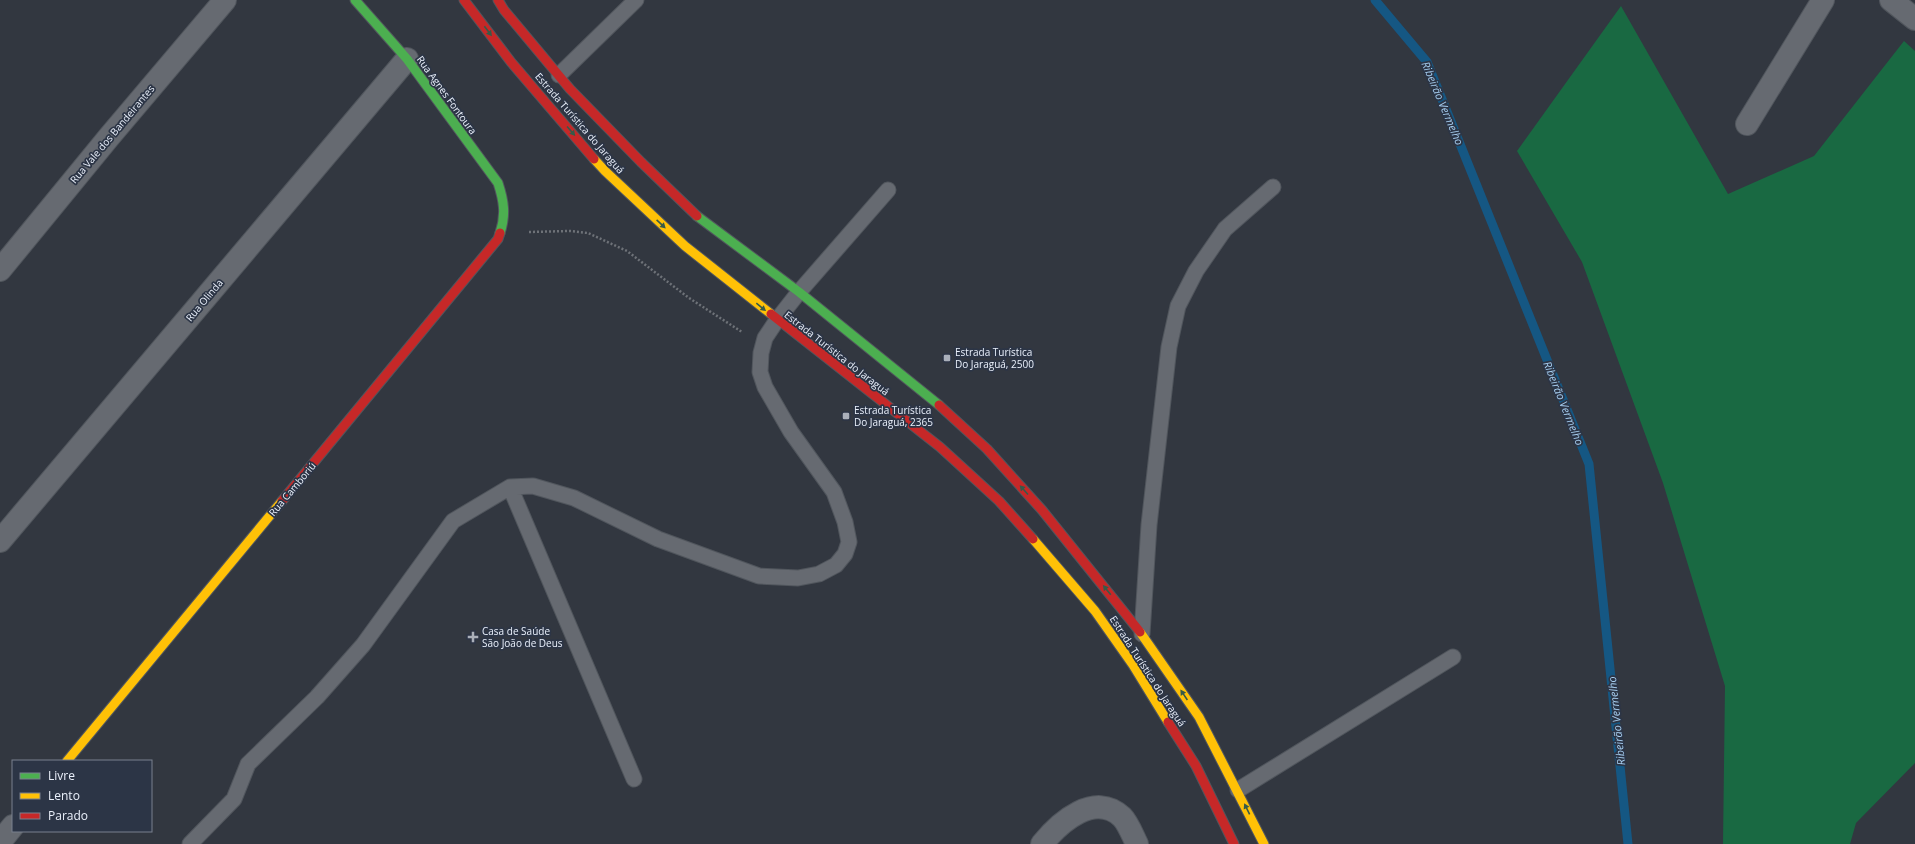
<svg xmlns="http://www.w3.org/2000/svg" width="1915" height="844" font-family="'Open Sans',sans-serif">
<style>
.green{fill:#196942}
.lines{fill:none;stroke-linecap:round;stroke-linejoin:round}
.stream{stroke:#155783;stroke-width:9}
.lane-casing{stroke:#51565d;stroke-width:17}
.street-casing{stroke:#51565d;stroke-width:24}
.fast-casing{stroke:#51565d;stroke-width:11}
.slow-casing{stroke:#51565d;stroke-width:11}
.jam-casing{stroke:#51565d;stroke-width:11}
.path{stroke:#6e7278;stroke-width:2.5;stroke-dasharray:2 2;stroke-linecap:butt}
.lane{stroke:#666a71;stroke-width:15}
.street{stroke:#666a71;stroke-width:22}
.fast{stroke:#4caf50;stroke-width:9}
.slow{stroke:#ffc107;stroke-width:9}
.jam{stroke:#c62828;stroke-width:9}
.oneway{fill:#365a49}
.poi-dot{fill:#aaafba;stroke:#2c3546;stroke-width:1.5}
.labels{text-anchor:middle;dominant-baseline:central;stroke-width:3.5;stroke-linejoin:round;paint-order:stroke}
.street-label{font-size:10px;fill:#eaf0fb;stroke:#2c3546}
.poi-label{font-size:10px;fill:#eaf0fb;stroke:#2c3546;text-anchor:start}
.water-label{font-size:11px;font-style:italic;fill:#a6cdef;stroke:#2c3546}
</style>
<rect width="100%" height="100%" fill="#323740"/>
<path class="green" d="M 1621,6 L 1728,194 L 1814,156 L 1904,41 L 1915,51 L 1915,763 L 1856,823 L 1850,844 L 1723,844 L 1725,686 L 1663,483 L 1582,262 L 1517,151 Z"/>
<g class="lines">
<path class="stream" d="M 1375,0 L 1427,62 L 1589,464 L 1628,844"/>
<g class="lane-casing">
<path id="lane" d="M 559,75 L 636,0
M 510,487 L 634,779
M 1142,634 L 1149,525 L 1169,347 L 1178,306 L 1196,271 L 1225,229 L 1273,187
M 1238,790 L 1453,657
M 190,844 L 234,799 L 248,764 L 317,697 L 363,645 L 453,521 L 510,487 L 533,486 L 574,498 L 658,539 L 759,576 L 798,578 L 819,574 L 836,565 L 845,554 L 849,542 L 845,522 L 834,492 L 791,432 L 765,387 L 760,372 L 761,353 L 765,338 L 777,320 L 799,292 L 888,190"/>
</g>
<g class="street-casing">
<path id="street" d="M 1891,0 L 1915,19
M 1747,124 L 1823,0
M 0,270 L 109,137 L 225,0
M 0,541 L 407,59
M 0,842 L 13,826
M 1042,844 C 1060,822 1095,791 1122,817 C 1128,823 1133,836 1137,844"/>
</g>
<g class="fast-casing">
<path id="fast" d="M 355,0 L 407,59 L 498,183 C 504,201 506,215 500,233
M 697,216 L 799,292 L 939,405"/>
</g>
<g class="slow-casing">
<path id="slow" d="M 594,159 L 605,171 L 685,246 L 771,314
M 1033,539 L 1095,611 L 1133,665 L 1168,722
M 1140,632 L 1199,717 L 1264,844
M 67,761 L 282,501"/>
</g>
<g class="jam-casing">
<path id="jam" d="M 464,0 L 511,62 L 594,159
M 498,0 L 504,10 L 570,89 L 641,162 L 697,216
M 771,314 L 940,447 L 999,501 L 1033,539
M 939,405 L 987,449 L 1042,510 L 1140,632
M 282,501 L 498,239 L 500,233
M 1168,722 L 1196,766 L 1234,844"/>
</g>
<path class="path" d="M 529,232 L 570,231 L 588,233 L 627,251 L 689,298 L 742,332"/>
<use href="#lane" class="lane"/>
<use href="#street" class="street"/>
<use href="#fast" class="fast"/>
<use href="#slow" class="slow"/>
<use href="#jam" class="jam"/>
</g>
<defs><path id="oneway-solid" d="M-6-.8H1V-3.2L6.5 0L1 3.2V.8H-6Z"/></defs>
<g class="oneway">
<use href="#oneway-solid" transform="translate(488 31) rotate(53)"/>
<use href="#oneway-solid" transform="translate(571 131) rotate(49)"/>
<use href="#oneway-solid" transform="translate(661 224) rotate(43)"/>
<use href="#oneway-solid" transform="translate(761 307) rotate(39)"/>
<use href="#oneway-solid" transform="translate(1024 490) rotate(-132)"/>
<use href="#oneway-solid" transform="translate(1107 590) rotate(-129)"/>
<use href="#oneway-solid" transform="translate(1184 695) rotate(-124)"/>
<use href="#oneway-solid" transform="translate(1247 809) rotate(-116)"/>
</g>
<g class="poi-dot">
<rect x="943" y="354" width="8" height="8" rx="2"/>
<rect x="842" y="412" width="8" height="8" rx="2"/>
<path d="M471 631h4v4h4v4h-4v4h-4v-4h-4v-4h4z"/>
</g>
<g class="labels">
<g class="street-label">
<text transform="translate(447 95) rotate(54)">Rua Agnes Fontoura</text>
<text transform="translate(580 123) rotate(49)">Estrada Turística do Jaraguá</text>
<text transform="translate(112 134) rotate(-50)">Rua Vale dos Bandeirantes</text>
<text transform="translate(204 300) rotate(-50)">Rua Olinda</text>
<text transform="translate(837 353) rotate(38)">Estrada Turística do Jaraguá</text>
<text transform="translate(292 489) rotate(-50)">Rua Camboriú</text>
<text transform="translate(1148 671) rotate(57)">Estrada Turística do Jaraguá</text>
</g>
<g class="poi-label">
<text x="955" y="352">Estrada Turística<tspan x="955" dy="12">Do Jaraguá, 2500</tspan></text>
<text x="854" y="410">Estrada Turística<tspan x="854" dy="12">Do Jaraguá, 2365</tspan></text>
<text x="482" y="631">Casa de Saúde<tspan x="482" dy="12">São João de Deus</tspan></text>
</g>
<g class="water-label">
<text transform="translate(1443 103) rotate(67)">Ribeirão Vermelho</text>
<text transform="translate(1564 403) rotate(68)">Ribeirão Vermelho</text>
<text transform="translate(1616 721) rotate(-96)">Ribeirão Vermelho</text>
</g>
</g>
<rect x="12" y="760" width="140" height="72" fill="#2c3546" stroke="#78808e"/>
<rect x="20" y="773" width="20" height="6" fill="#4caf50" stroke="#78808e"/>
<text x="48" y="780" font-size="12" fill="#eaf0fb">Livre</text>
<rect x="20" y="793" width="20" height="6" fill="#ffc107" stroke="#78808e"/>
<text x="48" y="800" font-size="12" fill="#eaf0fb">Lento</text>
<rect x="20" y="813" width="20" height="6" fill="#c62828" stroke="#78808e"/>
<text x="48" y="820" font-size="12" fill="#eaf0fb">Parado</text>
</svg>
